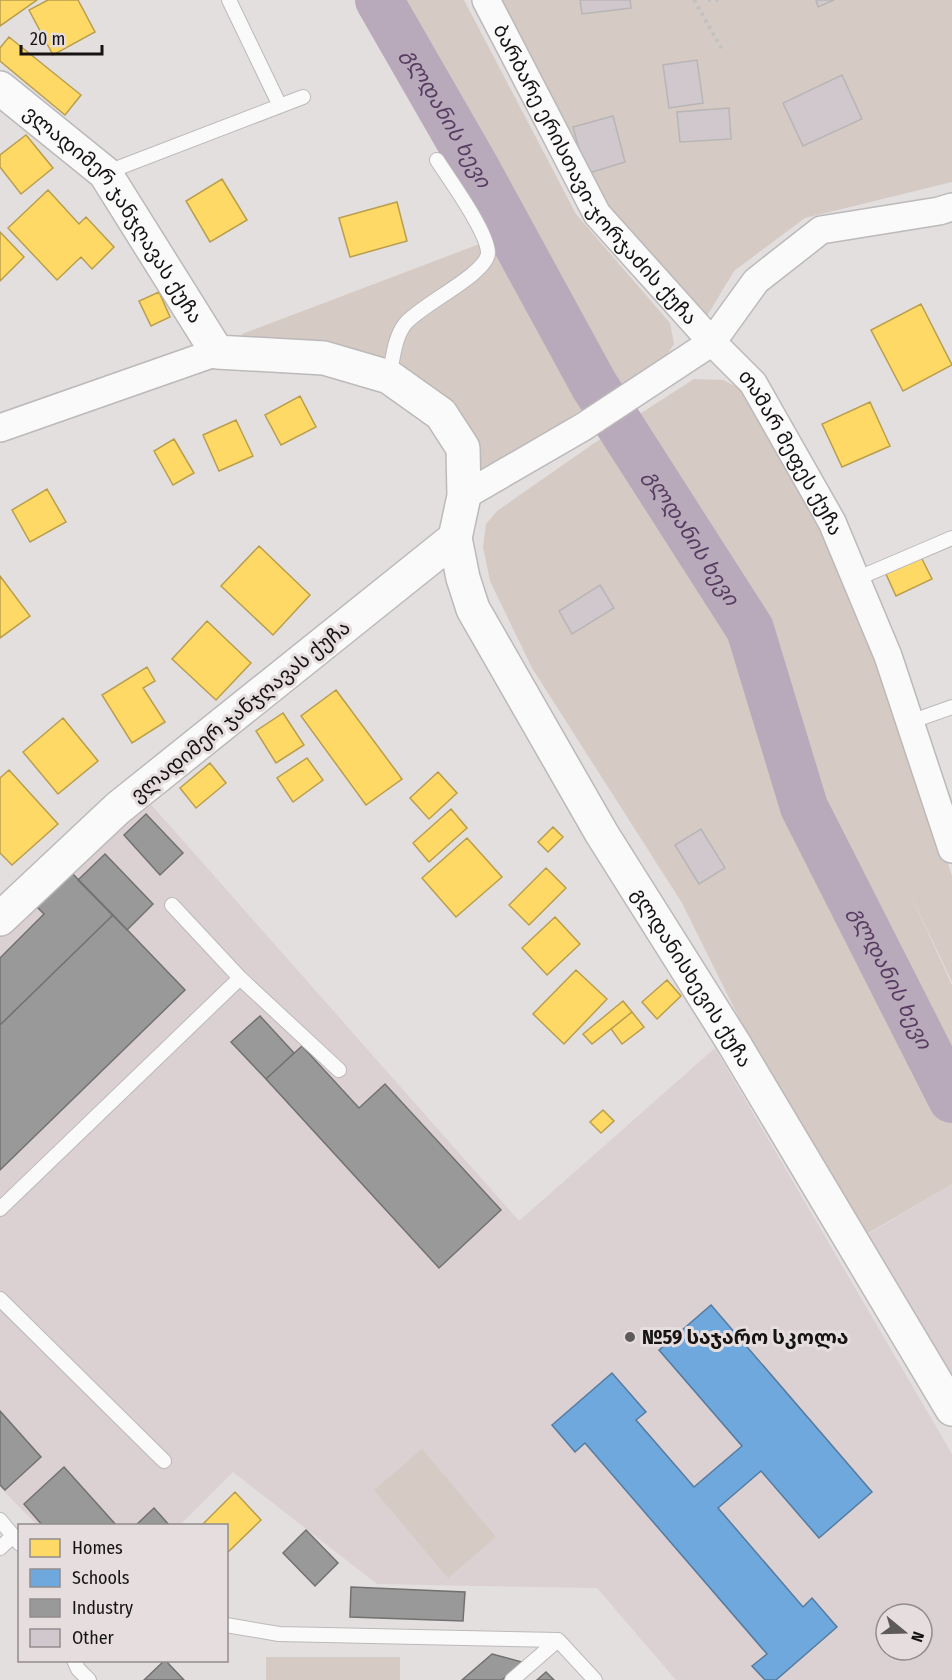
<svg xmlns="http://www.w3.org/2000/svg" width="952" height="1680" font-family="'Fira Sans Condensed','Noto Sans Georgian',sans-serif">
<style>
.built{fill:#dbd0d2;fill-rule:evenodd}
.green{fill:#d5cac4}
.homes{fill:#ffd966;stroke:#b99e4d;stroke-width:1.5}
.schools{fill:#6fa8dc;stroke:#547ba0;stroke-width:1.5}
.industry{fill:#999;stroke:#727171;stroke-width:1.5}
.lines{fill:none;stroke-linecap:round;stroke-linejoin:round}
.river{stroke:#b8aabb;stroke-width:48}
.building{fill:#d0c8cc;stroke:#b8b5b6;stroke-width:1.5}
.service-casing{stroke:#bcb9ba;stroke-width:16}
.minor-casing{stroke:#bcb9ba;stroke-width:30}
.tertiary-casing{stroke:#bcb9ba;stroke-width:36}
.path{stroke:#c2c1c1;stroke-width:4;stroke-dasharray:3 4.5;stroke-linecap:butt}
.service{stroke:#fbfafa;stroke-width:14}
.minor{stroke:#fbfafa;stroke-width:27}
.tertiary{stroke:#fbfafa;stroke-width:33}
.poi-dot{fill:#5e5a5a;stroke:#e5ddde;stroke-width:2}
.labels{text-anchor:middle;dominant-baseline:central;stroke-width:6;stroke-linejoin:round;paint-order:stroke}
.street-label{font-size:20px;fill:#161313;stroke:#e5ddde}
.poi-label{font-size:20px;font-weight:bold;fill:#161313;stroke:#e5ddde;text-anchor:start}
.water-label{font-size:21px;font-style:italic;fill:#573b61;stroke:#e5ddde}
</style>
<rect width="100%" height="100%" fill="#e3dfdf"/>
<path class="built" d="M 147,800 L 519,1221 L 715,1048 L 952,1454 L 952,1680 L 676,1680 L 597,1588 L 377,1584 L 233,1472 L 180,1525 L 37,1525 L 0,1487 L 0,936 ZM 886,1614 L 922,1614 L 922,1650 L 886,1650 Z
M 952,1184 L 952,1378 L 865,1236 Z"/>
<path class="green" d="M 367,0 L 464,0 L 576,214 L 670,323 L 674,344 L 665,358 L 632,378 L 479,475 L 446,398 L 243,342 L 242,334 L 498,237 Z
M 495,0 L 952,0 L 952,182 L 805,218 L 734,271 L 707,316 L 583,181 Z
M 694,379 L 723,380 L 745,391 L 827,537 L 890,685 L 952,876 L 952,982 L 906,885 L 952,985 L 952,1184 L 865,1235 L 749,1038 L 682,903 L 532,668 L 490,581 L 483,547 L 486,524 L 497,511 L 593,444 Z
M 422,1449 L 496,1537 L 448,1578 L 374,1490 Z
M 266,1657 L 400,1657 L 400,1680 L 266,1680 Z"/>
<path class="homes" d="M 0,0 L 37,0 L 0,26 Z
M 48,0 L 78,0 L 95,32 L 53,55 L 29,10 Z
M 9,37 L 81,95 L 65,115 L 0,61 L 0,48 Z
M 26,135 L 53,168 L 21,194 L 0,167 L 0,155 Z
M 222,179 L 247,220 L 210,242 L 186,201 Z
M 48,190 L 79,224 L 86,217 L 114,247 L 92,269 L 81,257 L 57,280 L 8,228 Z
M 397,202 L 407,241 L 350,257 L 339,218 Z
M 0,232 L 24,257 L 0,281 Z
M 159,292 L 170,317 L 151,326 L 139,301 Z
M 921,304 L 952,365 L 903,391 L 871,330 Z
M 300,396 L 316,427 L 281,445 L 265,415 Z
M 870,402 L 890,446 L 842,467 L 822,424 Z
M 236,420 L 253,456 L 219,471 L 203,435 Z
M 174,439 L 194,473 L 173,485 L 154,451 Z
M 47,489 L 66,522 L 30,542 L 12,510 Z
M 259,546 L 310,595 L 273,635 L 221,586 Z
M 921,557 L 932,579 L 896,596 L 886,574 Z
M 0,576 L 30,616 L 0,638 Z
M 207,621 L 251,663 L 216,700 L 172,659 Z
M 147,667 L 155,681 L 143,688 L 165,722 L 132,743 L 102,695 Z
M 336,690 L 402,779 L 366,805 L 301,716 Z
M 283,713 L 304,745 L 276,763 L 256,731 Z
M 63,718 L 98,761 L 58,794 L 23,752 Z
M 307,758 L 323,780 L 293,802 L 277,778 Z
M 210,763 L 226,783 L 196,808 L 180,788 Z
M 9,770 L 58,824 L 12,865 L 0,853 L 0,778 Z
M 438,772 L 457,793 L 429,819 L 410,798 Z
M 451,809 L 467,828 L 429,862 L 413,843 Z
M 553,827 L 563,837 L 548,852 L 538,842 Z
M 467,838 L 502,877 L 456,917 L 422,878 Z
M 546,868 L 566,888 L 529,925 L 509,905 Z
M 555,917 L 580,944 L 547,975 L 522,948 Z
M 576,970 L 607,999 L 564,1044 L 533,1014 Z
M 667,980 L 681,996 L 657,1019 L 642,1002 Z
M 623,1001 L 632,1012 L 592,1044 L 583,1034 Z
M 632,1012 L 644,1027 L 622,1044 L 611,1029 Z
M 603,1110 L 614,1121 L 601,1133 L 590,1122 Z
M 235,1492 L 261,1520 L 226,1554 L 226,1526 L 201,1526 Z"/>
<path class="schools" d="M 711,1305 L 872,1492 L 819,1538 L 761,1471 L 718,1508 L 803,1607 L 812,1598 L 837,1627 L 776,1680 L 765,1680 L 752,1666 L 767,1654 L 585,1443 L 575,1452 L 552,1425 L 612,1373 L 646,1412 L 636,1420 L 694,1487 L 742,1446 L 659,1350 Z"/>
<path class="industry" d="M 146,814 L 183,853 L 160,875 L 124,835 Z
M 105,854 L 153,904 L 127,930 L 78,880 Z
M 68,869 L 113,915 L 0,1025 L 0,958 L 44,914 L 33,903 Z
M 113,915 L 185,990 L 0,1170 L 0,1025 Z
M 260,1016 L 294,1053 L 266,1079 L 231,1042 Z
M 302,1046 L 359,1108 L 385,1084 L 501,1210 L 439,1268 L 266,1079 Z
M 0,1411 L 41,1457 L 5,1490 L 0,1485 Z
M 64,1467 L 117,1526 L 43,1526 L 24,1504 Z
M 154,1508 L 170,1526 L 135,1526 Z
M 306,1530 L 338,1563 L 315,1586 L 283,1553 Z
M 351,1587 L 465,1592 L 463,1621 L 350,1617 Z
M 492,1654 L 522,1662 L 502,1680 L 462,1680 Z
M 165,1660 L 184,1680 L 144,1680 Z
M 546,1672 L 554,1680 L 537,1680 Z"/>
<g class="lines">
<path class="river" id="s1" d="M 379,0 L 475,167 L 594,385 L 750,629 L 804,807 L 952,1099"/>
</g>
<path class="building" d="M 580,0 L 630,0 L 631,8 L 582,14 Z
M 816,0 L 834,0 L 818,7 Z
M 697,60 L 703,103 L 669,108 L 663,65 Z
M 842,75 L 862,119 L 803,146 L 783,103 Z
M 729,108 L 731,139 L 680,142 L 677,112 Z
M 613,116 L 625,162 L 586,174 L 573,127 Z
M 600,585 L 614,608 L 572,634 L 559,611 Z
M 701,829 L 725,868 L 699,884 L 675,845 Z"/>
<g class="lines">
<g class="service-casing">
<path id="service" d="M 229,0 L 280,106
M 105,173 L 303,97
M 389,377 C 393,360 394,338 405,324 C 420,305 487,274 488,253 C 488,232 449,179 437,160
M 856,579 L 952,538
M 910,722 L 952,707
M 240,978 L 339,1070
M 0,1209 L 240,978 L 172,905
M 0,1299 L 164,1461
M 0,1520 L 20,1544
M 0,1548 L 13,1536
M 226,1625 L 279,1634 L 558,1640 L 595,1680
M 74,1660 L 78,1669 L 89,1680
M 512,1680 L 558,1640"/>
</g>
<g class="minor-casing">
<g id="minor">
<path id="s2" d="M 486,0 L 597,214 L 712,342 L 753,383 L 832,522 L 888,656 L 952,849"/>
<path d="M 0,428 L 217,352"/>
<path d="M 464,496 L 583,427 L 712,342 L 756,281 L 821,230 L 939,211 L 952,207"/>
</g>
</g>
<g class="tertiary-casing">
<g id="tertiary">
<path id="s3" d="M 0,88 L 105,173 L 217,352 L 324,358 L 389,377 L 441,414 L 463,448 L 464,496 L 455,538 L 118,808 L 0,919"/>
<path id="s4" d="M 455,538 L 463,578 L 473,609 L 602,834 L 733,1042 L 952,1409"/>
</g>
</g>
<path class="path" d="M 694,0 L 723,51
M 708,0 L 718,0"/>
<use href="#service" class="service"/>
<use href="#minor" class="minor"/>
<use href="#tertiary" class="tertiary"/>
</g>
<circle class="poi-dot" cx="630" cy="1337" r="6"/>
<g class="labels">
<g class="street-label">
<text stroke="none"><textPath href="#s2" startOffset="207">ბარბარე ერისთავი-ჯორჯაძის ქუჩა</textPath></text>
<text stroke="none"><textPath href="#s3" startOffset="172">ვლადიმერ ჯანჯღავას ქუჩა</textPath></text>
<text stroke="none"><textPath href="#s2" startOffset="550">თამარ მეფეს ქუჩა</textPath></text>
<text transform="translate(240 711) rotate(-39)">ვლადიმერ ჯანჯღავას ქუჩა</text>
<text stroke="none"><textPath href="#s4" startOffset="502">გლდანისხევის ქუჩა</textPath></text>
</g>
<g class="poi-label">
<text x="642" y="1337">№59 საჯარო სკოლა</text>
</g>
<g class="water-label">
<text stroke="none"><textPath href="#s1" startOffset="136">გლდანის ხევი</textPath></text>
<text stroke="none"><textPath href="#s1" startOffset="622">გლდანის ხევი</textPath></text>
<text stroke="none"><textPath href="#s1" startOffset="1108">გლდანის ხევი</textPath></text>
</g>
</g>
<rect x="18" y="1524" width="210" height="138" fill="#e5ddde" stroke="#928c8d" stroke-width="1.5"/>
<rect x="30" y="1539" width="30" height="18" fill="#ffd966" stroke="#928c8d" stroke-width="1.5"/>
<text x="72" y="1554" font-size="18" fill="#161313">Homes</text>
<rect x="30" y="1569" width="30" height="18" fill="#6fa8dc" stroke="#928c8d" stroke-width="1.5"/>
<text x="72" y="1584" font-size="18" fill="#161313">Schools</text>
<rect x="30" y="1599" width="30" height="18" fill="#999999" stroke="#928c8d" stroke-width="1.5"/>
<text x="72" y="1614" font-size="18" fill="#161313">Industry</text>
<rect x="30" y="1629" width="30" height="18" fill="#d0c8cc" stroke="#928c8d" stroke-width="1.5"/>
<text x="72" y="1644" font-size="18" fill="#161313">Other</text>
<g transform="translate(904 1632) rotate(109)"><circle r="28" fill="#e5ddde" stroke="#928c8d" stroke-width="1.5"/>
<path d="M0-4.5L10 22L0 15L-10 22Z" fill="#5e5a5a"/>
<text y="-9" font-size="16" font-weight="bold" text-anchor="middle" fill="#161313">N</text>
</g>
<path d="M21 45v9h81v-9" fill="none" stroke="#161313" stroke-width="3"/>
<text x="30" y="45" font-size="18" fill="#161313" stroke="#e5ddde" stroke-width="4.5" paint-order="stroke">20 m</text>
</svg>
